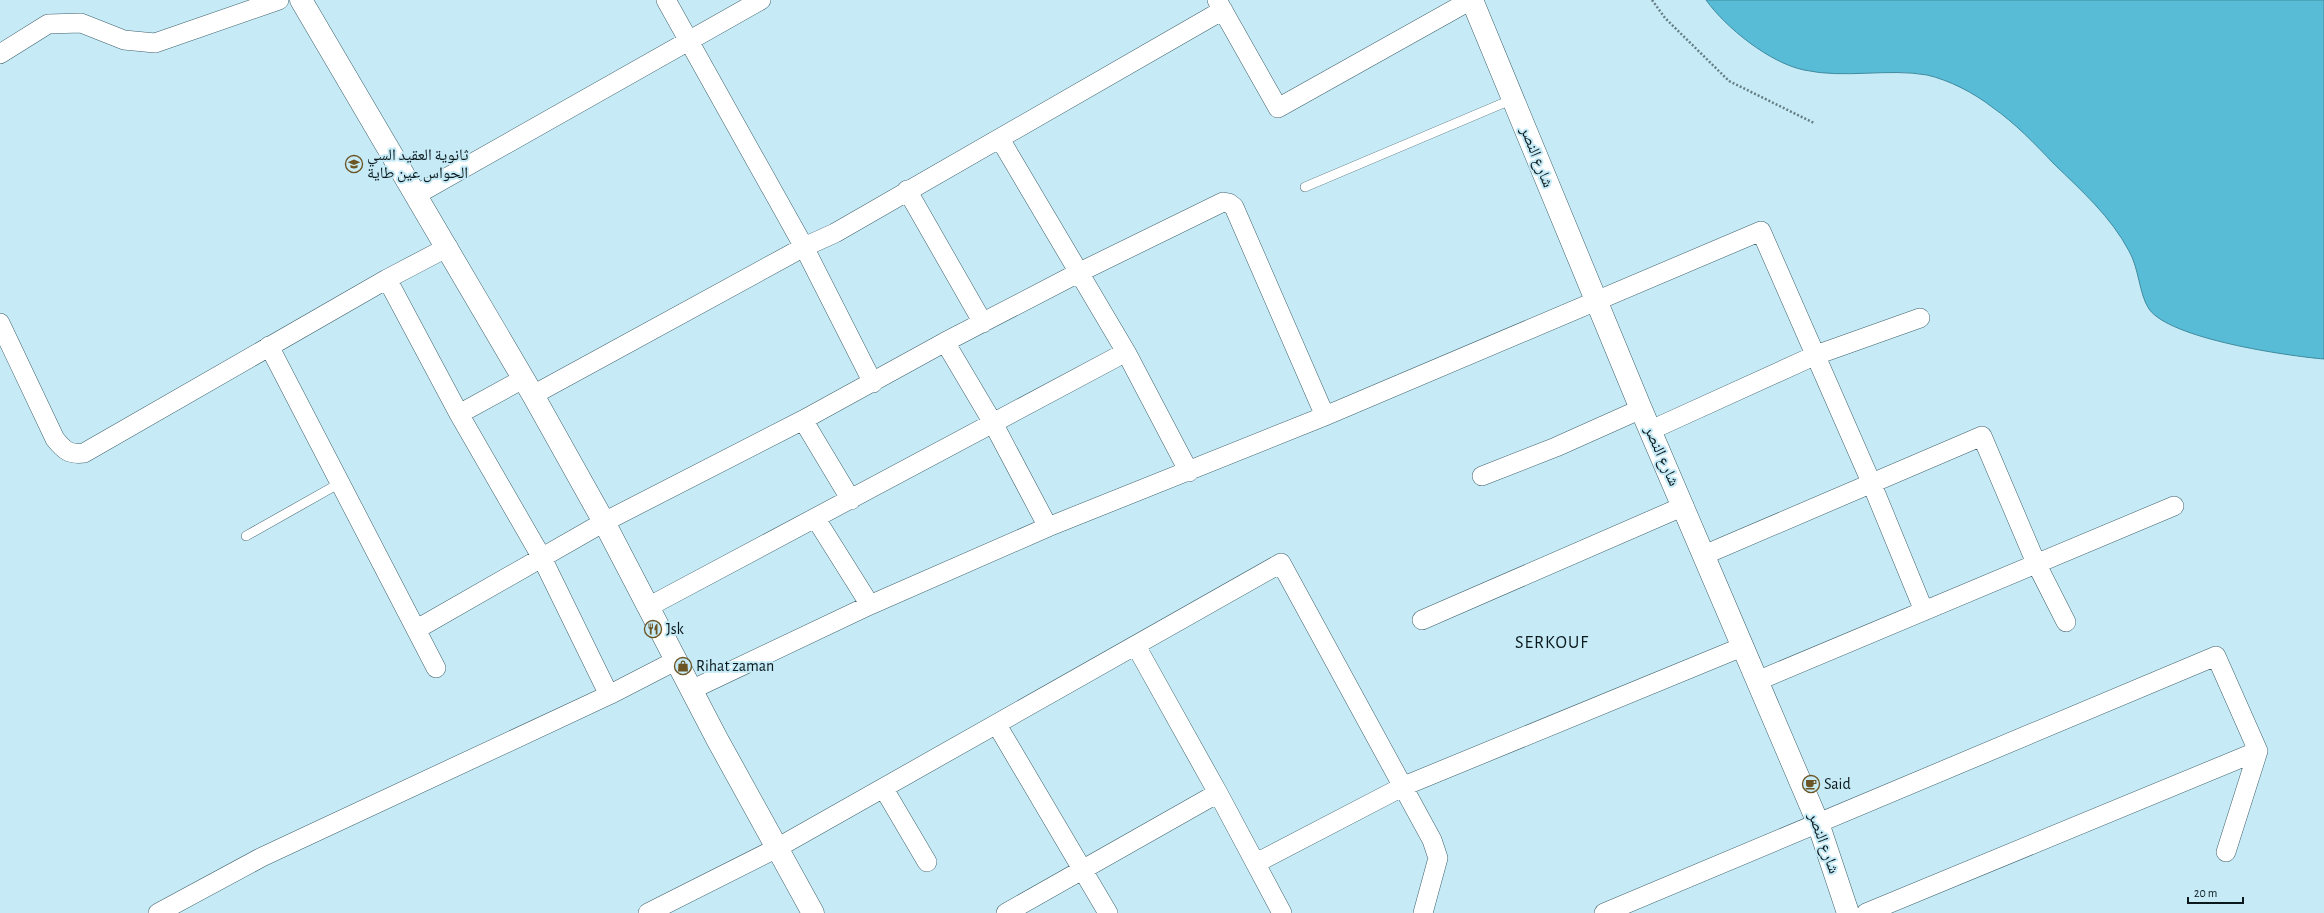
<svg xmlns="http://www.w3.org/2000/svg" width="2324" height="913" font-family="'Alegreya Sans','Noto Naskh Arabic',sans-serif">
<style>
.water{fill:#58bcd7;stroke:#418b9f}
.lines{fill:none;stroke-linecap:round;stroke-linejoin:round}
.lane-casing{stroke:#3f616c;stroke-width:10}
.street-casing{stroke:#3f616c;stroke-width:20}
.secondary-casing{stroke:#3f616c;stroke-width:23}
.primary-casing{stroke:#3f616c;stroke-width:23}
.path{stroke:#647d85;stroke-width:2.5;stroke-dasharray:2 2;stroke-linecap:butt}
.lane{stroke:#fff;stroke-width:9}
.street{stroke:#fff;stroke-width:19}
.secondary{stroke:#fff;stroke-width:22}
.primary{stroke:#fff;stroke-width:22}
.labels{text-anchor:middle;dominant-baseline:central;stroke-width:4;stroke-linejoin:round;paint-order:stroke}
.poi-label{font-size:16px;fill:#0b191d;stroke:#c6ebf7;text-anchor:start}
.street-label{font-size:16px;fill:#0b191d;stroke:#c6ebf7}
.quarter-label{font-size:18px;letter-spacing:1px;fill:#0b191d;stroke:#c6ebf7}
</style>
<rect width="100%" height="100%" fill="#c6ebf7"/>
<path class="water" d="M 1706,0 L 2324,0 L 2324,359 C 2288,356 2170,339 2149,309 C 2139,294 2139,268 2129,251 C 2111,217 2082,191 2054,164 C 2035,144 2015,123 1992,107 C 1974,93 1949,80 1927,75 C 1888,68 1844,79 1804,70 C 1770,63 1726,28 1706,0 Z"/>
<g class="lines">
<g class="lane-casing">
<path id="lane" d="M 1305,187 L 1513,99
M 246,536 L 340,483"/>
</g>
<g class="street-casing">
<path id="street" d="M 666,0 L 804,247 L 873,383
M 1217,0 L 1278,108 L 1471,0
M 0,54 L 48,24 L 81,23 L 124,40 L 155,43 L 279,0
M 1000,139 L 1126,352 L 1189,472
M 907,190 L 983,323
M 416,195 L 761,0
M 387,279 L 459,414 L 542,558 L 609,695
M 0,323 L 55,439 C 64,450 69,455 84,453 L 387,279 L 448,247
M 945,342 L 993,423 L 1048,527
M 269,346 L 436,668
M 533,395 L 804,247 L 835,233 L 1223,10
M 459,414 L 523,379
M 803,420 L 851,500
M 1651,430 L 1816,355 L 1920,318
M 1482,476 L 1556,447 L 1641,409
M 816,519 L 870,605
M 1704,555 L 1982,436 L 2036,563 L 2066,622
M 648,607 L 1126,352
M 1422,620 L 1684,506
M 417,629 L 604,522 L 803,420 L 945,342 L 1080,272 L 1223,202 L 1229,203 L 1234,207 L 1325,416
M 1136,646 L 1218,793 L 1282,913
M 1757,681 L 2174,506
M 691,690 L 870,605 L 1048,527 L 1325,416 L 1761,231 L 1871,482 L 1924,611
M 997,725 L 1108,913
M 884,789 L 927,862
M 1256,863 L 1404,786 L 1742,647
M 158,913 L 262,857 L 609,695 L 675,661
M 648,913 L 777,848 L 1281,563 L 1432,840 L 1438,858 L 1423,913
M 1006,913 L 1218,793
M 1604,913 L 2216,656 L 2258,751 L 2226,852
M 1866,913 L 2258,751"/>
</g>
<g class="secondary-casing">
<path id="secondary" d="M 301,0 L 533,395 L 604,522 L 717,739 L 813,913"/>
</g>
<g class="primary-casing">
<path id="primary" d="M 1472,0 L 1641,409 L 1818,823 L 1848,913"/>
</g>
<path class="path" d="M 1652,0 L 1665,18 L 1729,81 L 1814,123"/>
<use href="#lane" class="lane"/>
<use href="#street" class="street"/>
<use href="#secondary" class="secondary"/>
<use href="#primary" class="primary"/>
</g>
<defs>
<g id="school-ring" transform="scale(0.9)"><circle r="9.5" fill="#c6ebf7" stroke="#6c5525" stroke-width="1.5"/><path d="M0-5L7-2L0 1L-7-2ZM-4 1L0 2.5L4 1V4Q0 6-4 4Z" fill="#6c5525"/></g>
<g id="restaurant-ring" transform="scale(0.9)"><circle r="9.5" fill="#c6ebf7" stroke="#6c5525" stroke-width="1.5"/><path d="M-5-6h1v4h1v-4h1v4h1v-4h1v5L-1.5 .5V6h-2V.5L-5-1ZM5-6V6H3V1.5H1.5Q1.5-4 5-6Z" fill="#6c5525"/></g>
<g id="shop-ring" transform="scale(0.9)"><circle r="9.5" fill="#c6ebf7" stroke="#6c5525" stroke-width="1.5"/><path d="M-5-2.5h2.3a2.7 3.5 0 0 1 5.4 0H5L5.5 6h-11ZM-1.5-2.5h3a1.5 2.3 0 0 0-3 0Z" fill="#6c5525"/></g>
<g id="cafe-ring" transform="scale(0.9)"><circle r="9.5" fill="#c6ebf7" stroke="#6c5525" stroke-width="1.5"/><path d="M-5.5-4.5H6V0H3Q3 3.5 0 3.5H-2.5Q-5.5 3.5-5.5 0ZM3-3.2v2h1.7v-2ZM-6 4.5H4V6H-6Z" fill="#6c5525"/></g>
</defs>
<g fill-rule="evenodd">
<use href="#school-ring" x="354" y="164"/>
<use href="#restaurant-ring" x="653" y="629"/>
<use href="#shop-ring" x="683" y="666"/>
<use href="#cafe-ring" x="1811" y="784"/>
</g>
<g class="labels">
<g class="poi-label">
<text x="367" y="155">ثانوية العقيد السي<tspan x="367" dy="18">الحواس عين طاية</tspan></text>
<text x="666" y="629">Jsk</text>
<text x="696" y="666">Rihat zaman</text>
<text x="1824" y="784">Said</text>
</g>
<g class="street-label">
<text transform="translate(1537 157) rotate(68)">شارع النصر</text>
<text transform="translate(1662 456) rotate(66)">شارع النصر</text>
<text transform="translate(1824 843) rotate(70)">شارع النصر</text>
</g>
<g class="quarter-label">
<text x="1552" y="643">SERKOUF</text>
</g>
</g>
<path d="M2188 897v6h55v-6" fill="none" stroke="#0b191d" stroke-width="2"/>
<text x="2194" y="897" font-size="12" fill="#0b191d" stroke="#c6ebf7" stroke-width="3" paint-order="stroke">20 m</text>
</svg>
